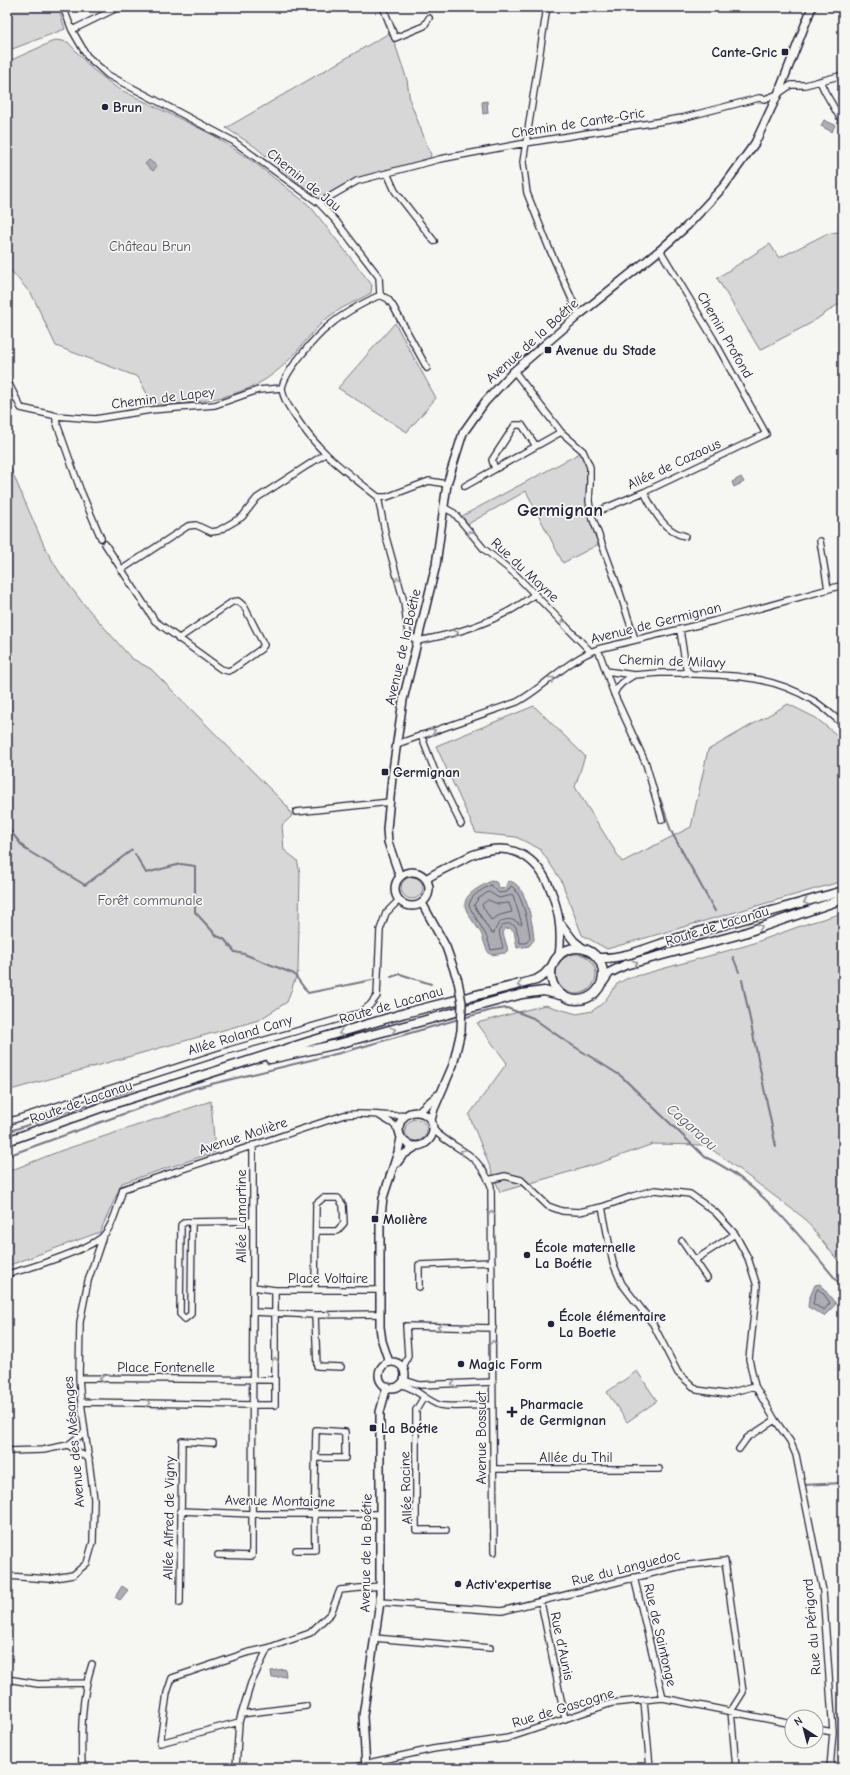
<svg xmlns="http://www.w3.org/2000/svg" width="850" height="1775" font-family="'Comic Neue',sans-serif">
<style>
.green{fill:#d7d7d7;stroke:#7c7c89}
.water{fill:#adadb3;stroke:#757583}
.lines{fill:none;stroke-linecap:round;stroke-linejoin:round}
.shore{stroke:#5a5a6b;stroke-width:1}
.stream{stroke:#757583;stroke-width:2}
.minor-casing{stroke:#22223b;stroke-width:8}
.secondary-casing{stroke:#22223b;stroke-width:10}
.primary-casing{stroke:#22223b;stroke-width:11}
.minor{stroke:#f6f6f2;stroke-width:5.5}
.secondary{stroke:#f6f6f2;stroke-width:7}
.primary{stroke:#f6f6f2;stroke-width:8}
.secondary-bridge-casing{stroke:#22223b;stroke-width:10;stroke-linecap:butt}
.secondary-bridge{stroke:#f6f6f2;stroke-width:7}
.oneway{stroke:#9797a0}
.poi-dot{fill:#22223b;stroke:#f6f6f2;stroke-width:1.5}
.labels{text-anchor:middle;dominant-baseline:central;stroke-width:3.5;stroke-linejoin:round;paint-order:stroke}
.poi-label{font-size:14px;font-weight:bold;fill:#22223b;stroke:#f6f6f2;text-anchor:start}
.street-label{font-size:14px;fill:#22223b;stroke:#f6f6f2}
.park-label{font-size:14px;fill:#4f4f62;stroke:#f6f6f2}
.water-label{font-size:15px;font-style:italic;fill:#535365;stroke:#f6f6f2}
.district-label{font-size:18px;font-weight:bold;fill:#22223b;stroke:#f6f6f2}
</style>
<rect width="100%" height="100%" fill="#f6f6f2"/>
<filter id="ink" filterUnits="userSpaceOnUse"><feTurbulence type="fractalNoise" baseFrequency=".025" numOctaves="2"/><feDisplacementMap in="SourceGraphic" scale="8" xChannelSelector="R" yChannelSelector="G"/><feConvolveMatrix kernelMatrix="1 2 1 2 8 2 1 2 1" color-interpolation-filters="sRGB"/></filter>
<g filter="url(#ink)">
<path class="green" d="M 7,7 L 58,7 L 65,29 L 7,51 Z
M 391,32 L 407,80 L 410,101 L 431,155 L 429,159 L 355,180 L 320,200 L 254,146 L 226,128 Z
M 56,40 L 68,42 L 91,68 L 117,88 L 213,135 L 255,163 L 310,206 L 372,285 L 371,293 C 357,301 339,308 326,319 C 307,336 294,359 273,374 C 241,399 192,404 153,405 L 138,377 L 56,346 L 32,295 L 7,266 L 7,62 Z
M 843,231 L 843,301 L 811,323 L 760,350 L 717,278 L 770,244 L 779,258 L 826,234 Z
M 395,323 L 436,398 L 407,432 L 338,388 Z
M 582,452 C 583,454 585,455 586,457 C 587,460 590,484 589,487 L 599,544 L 563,563 L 526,491 L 468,524 L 462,516 Z
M 7,455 L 9,465 L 46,550 L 60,573 L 82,602 L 131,658 L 151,669 L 287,806 L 292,816 L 282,825 L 284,850 L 297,860 L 300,873 L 298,971 L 287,1002 L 259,1020 L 7,1091 Z
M 788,704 L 816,718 L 843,740 L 843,881 L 607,949 L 582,935 L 561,880 L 540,849 L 516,837 L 476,833 L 436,746 L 534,706 L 585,756 L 575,787 L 622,862 L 691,827 L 708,750 Z
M401 888a11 11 0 1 1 22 0a11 11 0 1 1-22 0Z
M 843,913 L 843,1267 L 804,1218 L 706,1145 L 653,1144 L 600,1163 L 500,1192 L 469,1115 L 507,1063 L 477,1023 L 545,1005 L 577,1014 L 592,1011 L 603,1003 L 617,984 L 626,979 L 748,945 L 806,924 Z
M556 974a20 20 0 1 1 40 0a20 20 0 1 1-40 0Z
M 211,1101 L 215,1152 L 122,1183 L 100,1232 L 7,1266 L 7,1172 L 60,1151 Z
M405 1130a11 11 0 1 1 22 0a11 11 0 1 1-22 0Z
M 637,1371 L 657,1401 L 627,1422 L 607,1392 Z"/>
<path class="water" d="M 487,101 L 488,113 L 483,114 L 482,102 Z
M 824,120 L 835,125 L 832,132 L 821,126 Z
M 149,160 L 157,166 L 153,171 L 145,164 Z
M 741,477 L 744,482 L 734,487 L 732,482 Z
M 491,881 L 496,882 L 500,889 L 505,888 L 508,881 C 526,881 533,925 534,940 L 529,946 L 517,948 L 514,931 L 510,928 L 505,929 L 503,933 L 508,950 L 505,953 L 491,955 C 485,950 484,940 481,933 C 476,925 469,917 466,909 C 460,895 482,886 491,881 Z
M 820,1284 L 836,1304 L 824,1316 L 808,1307 L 809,1299 L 815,1285 Z
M 122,1586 L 128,1590 L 120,1600 L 115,1597 Z
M 285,1669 L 286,1676 L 272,1678 L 271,1671 Z"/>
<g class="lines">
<path class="shore" d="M 491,885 L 499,893 L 507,892 L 511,886 C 522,892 529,926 530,938 L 526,943 L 520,943 L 516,927 C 513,925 511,923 506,924 C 494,927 502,941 503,948 L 491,950 L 487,937 L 469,906 C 470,895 482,890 491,885 Z
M 489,892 L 499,898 L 513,895 L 522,924 L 520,924 C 508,915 498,920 494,933 L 491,933 L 474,905 L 478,899 Z
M 488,900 L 498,904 L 509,903 L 512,912 L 500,915 L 491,920 L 482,905 Z
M 818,1289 L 823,1293 L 830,1303 L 824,1310 L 813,1304 L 816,1292 Z"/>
<path class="stream" d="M 660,798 L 671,831 L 715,911
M 7,827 L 25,849 L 85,885 L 132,850
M 135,854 L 146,873 L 181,864 L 195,866 L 195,912 L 217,936 L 224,939 L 235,952 L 244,954 L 294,974 L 308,993 L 372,980
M 733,957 L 739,972
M 391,977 L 400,974 L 431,984
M 742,980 L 776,1147
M 463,1018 L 492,1010 L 507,1008 L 533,1018 L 564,1040 L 621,1076 L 705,1157 C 761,1182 804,1242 843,1288
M 7,1132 L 134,1089
M 7,1156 L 195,1088 L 344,1052 L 459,1019
M 803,1485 L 843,1483"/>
<g class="minor-casing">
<path id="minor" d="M 63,7 L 72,30 L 87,56 L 108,75 L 233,141 L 319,203 L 336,221 L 379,277 L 380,295 C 363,303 345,312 330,325 C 316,336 285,371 282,388
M 383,7 L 395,38 L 424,26 L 429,18
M 547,7 L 523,162 L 527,193 L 549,248 L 579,315
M 72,30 L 119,7
M 820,81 L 825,92 L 843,123
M 387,173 L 395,191 L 434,241
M 319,203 L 357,181 L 440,159 L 526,143 L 682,118 L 759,98 L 765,99 L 778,94 L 791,85 L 805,85 L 843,75
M 380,295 L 388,299 L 393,306 L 427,368
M 514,371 L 561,432 L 583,451 L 590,467 L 590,484 L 589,501 L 591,514 L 619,590 L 635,639
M 9,384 L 21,408 L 57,416 L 95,419 L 151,410 L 215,405 L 258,390 L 282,388 C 283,399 289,407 295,416 C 318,452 345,471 378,497 L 387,497 L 429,481 L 447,484
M 57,416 L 56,421 L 80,489 L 101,538
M 495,469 L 492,460 L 515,425 L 522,425 L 536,446
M 465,486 L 561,432
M 644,492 C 653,510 664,532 685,536
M 378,497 L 386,537 L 404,602 L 408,634 L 417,641 C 458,634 502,620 535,594
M 443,507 L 454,513 L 484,549 L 514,573 L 590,651
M 591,514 L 644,492 L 766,434 L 713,338 L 660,250
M 820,541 L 828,589
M 105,544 L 155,621 L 221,669 L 228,671 L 233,669 L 261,649 L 264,645 L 244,606 L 238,601 L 232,602 L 178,639
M 121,570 L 188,526 L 196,525 L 211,532 L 218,531 L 242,517 L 257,498 L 325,454
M 680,630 L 686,668 L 688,672
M 598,649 L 614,694 L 646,764 L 662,820
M 606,671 L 634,675 L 659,673 L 682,673 L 688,672 L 692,674 C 736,675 775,677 814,701 C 824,707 834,717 843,724
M 614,694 C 618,684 626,680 634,675
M 421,735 L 434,769 L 461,824
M 397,744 L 517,702 C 545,687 568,659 598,649 L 714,621 L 843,585
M 296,812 L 390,802
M 378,1115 L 393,1124 L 399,1131
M 7,1122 L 230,1050 L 360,1013 L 370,1005 L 377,996 L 380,930 L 386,913 L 399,900
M 433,1129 C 444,1141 457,1146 469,1155 C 479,1163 487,1175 491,1186 L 494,1552
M 488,1180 L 505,1176 L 521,1180 L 548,1206 L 562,1211 L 579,1212 L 602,1207 L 633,1196 L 655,1190 L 690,1194 L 715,1212 L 735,1234 L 748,1258 L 757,1286 L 749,1359 L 755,1386 L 775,1420 L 790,1441 L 796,1455 L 823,1591 L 833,1732 L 830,1768
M 602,1207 L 613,1263 L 622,1284 L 653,1324 L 678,1373 L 697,1390 L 725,1394 L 755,1386
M 192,1222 L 191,1314 L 185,1319 L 180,1314 L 181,1225 L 185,1222 L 253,1221
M 682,1241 L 707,1278
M 695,1260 L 735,1234
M 7,1274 C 28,1269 87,1250 102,1237 C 113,1227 119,1202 123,1189 L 344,1115 C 365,1111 385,1118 406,1115
M 253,1287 L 253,1145
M 419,1287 L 419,1265 L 492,1262
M 315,1289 L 316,1204 L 323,1198 L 338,1198 L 343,1205 L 344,1223 L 337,1231 L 317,1231
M 275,1290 L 380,1290
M 253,1312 L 315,1315 L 380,1314
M 315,1315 L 317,1366 L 341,1367
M 403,1368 L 408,1356 L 406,1326 L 493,1328
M 79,1378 L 275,1380
M 404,1380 L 420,1385 L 493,1382
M 400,1384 C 416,1388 424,1399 439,1405 C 448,1408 481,1405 493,1405
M 424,1397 L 416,1410 L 416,1530 L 446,1530
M 81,1402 L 253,1405 L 275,1405 L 275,1290 L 253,1287 L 252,1556 L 218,1555
M 68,1445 L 89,1459
M 739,1449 L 747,1438 L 775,1420
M 7,1451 L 43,1450 L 68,1445 L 85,1432
M 493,1469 L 659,1469
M 180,1511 L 252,1514 L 380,1514
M 296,1550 L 315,1550 C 314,1510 315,1470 316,1430 L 345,1432 L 345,1458 L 316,1458
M 7,1576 L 49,1579 L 73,1575 L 87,1563 L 93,1542 L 94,1499 L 81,1402 L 79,1378 L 80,1322 L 88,1281 L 103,1236
M 634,1577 L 663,1698
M 380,1602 L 502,1611 L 681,1566 L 725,1561 L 743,1692 L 731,1711 L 736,1768
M 541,1602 L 565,1719
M 180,1603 L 182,1441 L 213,1443
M 374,1638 L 490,1648
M 7,1679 L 38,1684 L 86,1683
M 644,1701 L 650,1768
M 241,1714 L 306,1706
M 239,1722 L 160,1743 L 167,1693 L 172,1678 L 246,1653 L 268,1648
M 816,1729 L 833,1732
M 82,1768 C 81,1734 81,1697 92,1664
M 236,1768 L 239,1722 L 251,1683 L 268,1648 L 310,1633 L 331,1613 L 340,1590 L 380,1586
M 353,1768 L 373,1762 L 433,1749 L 508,1738 L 612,1703 L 663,1698 L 792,1724"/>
</g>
<g class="secondary-casing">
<path id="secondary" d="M395 889a17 17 0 1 1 34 0a17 17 0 1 1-34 0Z
M 400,877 L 388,842 L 387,829 L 392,777 L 403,700 L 436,565 L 447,484 L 463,433 L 485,402 L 514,371 L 579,315 L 660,250 L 687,226 L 724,186 L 755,143 L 778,94 L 812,7
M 426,879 C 435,873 446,868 456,863 C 463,860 470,855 478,853 C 516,840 541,861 553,896 C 560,916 562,934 559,956
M 422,903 L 446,947 L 458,981
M 561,924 L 574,941 L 584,949
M399 1129a17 17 0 1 1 34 0a17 17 0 1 1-34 0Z
M 418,1112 L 438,1095
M 431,1120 L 434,1109 L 453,1065 L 461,1031
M 397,1163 L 403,1155 L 415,1147
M 389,1362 L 382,1341 L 380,1327 L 380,1224 L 383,1198 L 398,1152 L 401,1138
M379 1375a13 13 0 1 1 26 0a13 13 0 1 1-26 0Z
M 366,1768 L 363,1716 L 380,1602 L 380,1412 L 387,1386"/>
</g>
<g class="primary-casing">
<path id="primary" d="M551 974a26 26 0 1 1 52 0a26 26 0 1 1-52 0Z
M 598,958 C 625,959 650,947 675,939 C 731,922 787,907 843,891
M 603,982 L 609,973 L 625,965 L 741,934 L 843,899
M 270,1059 L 338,1044 L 522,994 L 544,991 L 560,995
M 7,1141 L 100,1108 L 308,1042 L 405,1013 L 536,980 L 544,975 L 553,965"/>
</g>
<use href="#minor" class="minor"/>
<use href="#secondary" class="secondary"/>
<use href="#primary" class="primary"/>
<g class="secondary-bridge-casing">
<path id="secondary-bridge" d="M 458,981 L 462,1003 L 461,1031"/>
</g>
<use href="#secondary-bridge" class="secondary-bridge"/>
</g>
<defs><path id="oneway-chevron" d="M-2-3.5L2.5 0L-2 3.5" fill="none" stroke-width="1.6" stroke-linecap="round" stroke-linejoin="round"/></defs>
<g class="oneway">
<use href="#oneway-chevron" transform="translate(470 533) rotate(-129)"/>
<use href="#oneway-chevron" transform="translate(398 580) rotate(-106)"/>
<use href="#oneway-chevron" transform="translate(563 623) rotate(-134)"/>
<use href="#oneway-chevron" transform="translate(456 633) rotate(-16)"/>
<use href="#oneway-chevron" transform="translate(552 679) rotate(-38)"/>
<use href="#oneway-chevron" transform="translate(433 731) rotate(-20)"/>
<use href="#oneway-chevron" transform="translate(806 902) rotate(164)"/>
<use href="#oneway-chevron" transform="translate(760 927) rotate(-19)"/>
<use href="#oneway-chevron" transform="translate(635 963) rotate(-16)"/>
<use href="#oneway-chevron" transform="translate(520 985) rotate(166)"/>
<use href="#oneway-chevron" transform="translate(393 1030) rotate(-15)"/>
<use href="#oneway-chevron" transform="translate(341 1033) rotate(163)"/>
<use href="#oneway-chevron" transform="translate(463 1152) rotate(-150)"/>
<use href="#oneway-chevron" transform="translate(492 1213) rotate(-91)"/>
<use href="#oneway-chevron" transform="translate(329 1315) rotate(-1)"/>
<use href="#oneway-chevron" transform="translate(440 1327) rotate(-179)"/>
<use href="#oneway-chevron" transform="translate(493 1343) rotate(-89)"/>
<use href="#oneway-chevron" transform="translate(275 1360) rotate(-90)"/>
<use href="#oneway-chevron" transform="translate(102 1379) rotate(-180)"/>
<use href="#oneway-chevron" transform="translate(454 1384) rotate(178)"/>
<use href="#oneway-chevron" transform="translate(148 1403) rotate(1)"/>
</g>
</g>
<g class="poi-dot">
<rect x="781" y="48" width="8" height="8" rx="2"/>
<circle cx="105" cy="107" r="4"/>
<rect x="544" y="346" width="8" height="8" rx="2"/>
<rect x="381" y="768" width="8" height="8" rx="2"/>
<rect x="371" y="1215" width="8" height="8" rx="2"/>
<circle cx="527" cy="1255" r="4"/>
<circle cx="551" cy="1324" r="4"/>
<circle cx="461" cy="1364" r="4"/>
<path d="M510 1406h4v4h4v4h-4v4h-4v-4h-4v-4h4z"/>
<rect x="369" y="1424" width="8" height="8" rx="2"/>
<circle cx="458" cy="1584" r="4"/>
</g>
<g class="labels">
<g class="poi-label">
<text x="777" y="52" text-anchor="end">Cante-Gric</text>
<text x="113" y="107">Brun</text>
<text x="556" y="350">Avenue du Stade</text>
<text x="393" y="772">Germignan</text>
<text x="383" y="1219">Molière</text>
<text x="535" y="1247">École maternelle<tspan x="535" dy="16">La Boétie</tspan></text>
<text x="559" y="1316">École élémentaire<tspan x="559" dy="16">La Boetie</tspan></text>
<text x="469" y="1364">Magic Form</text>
<text x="520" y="1404">Pharmacie<tspan x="520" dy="16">de Germignan</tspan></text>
<text x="381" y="1428">La Boétie</text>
<text x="466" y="1584">Activ'expertise</text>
</g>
<g class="street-label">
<text transform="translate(578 123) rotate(-9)">Chemin de Cante-Gric</text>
<text transform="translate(304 180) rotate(39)">Chemin de Jau</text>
<text transform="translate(725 335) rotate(60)">Chemin Profond</text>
<text transform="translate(532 341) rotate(-42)">Avenue de la Boétie</text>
<text transform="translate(163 398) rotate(-7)">Chemin de Lapey</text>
<text transform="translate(674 464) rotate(-25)">Allée de Cazaous</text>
<text transform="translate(525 570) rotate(43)">Rue du Mayne</text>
<text transform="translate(656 623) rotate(-14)">Avenue de Germignan</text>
<text transform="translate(403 647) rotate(-77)">Avenue de la Boétie</text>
<text transform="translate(672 661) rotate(2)">Chemin de Milavy</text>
<text transform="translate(717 926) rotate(-17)">Route de Lacanau</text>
<text transform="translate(391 1005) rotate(-16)">Route de Lacanau</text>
<text transform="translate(240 1035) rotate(-17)">Allée Roland Cany</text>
<text transform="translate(81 1102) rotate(-19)">Route de Lacanau</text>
<text transform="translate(243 1136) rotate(-18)">Avenue Molière</text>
<text transform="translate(241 1216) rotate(-90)">Allée Lamartine</text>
<text x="328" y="1278">Place Voltaire</text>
<text x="166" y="1367">Place Fontenelle</text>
<text transform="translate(481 1438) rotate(-90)">Avenue Bossuet</text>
<text transform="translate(74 1442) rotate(-95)">Avenue des Mésanges</text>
<text x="576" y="1457">Allée du Thil</text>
<text transform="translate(406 1488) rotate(-92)">Allée Racine</text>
<text transform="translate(280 1501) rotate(1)">Avenue Montaigne</text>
<text transform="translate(169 1518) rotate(-89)">Allée Alfred de Vigny</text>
<text transform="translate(366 1553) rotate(-89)">Avenue de la Boétie</text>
<text transform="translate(626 1568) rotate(-14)">Rue du Languedoc</text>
<text transform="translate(812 1627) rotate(-95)">Rue du Périgord</text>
<text transform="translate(660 1635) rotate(77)">Rue de Saintonge</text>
<text transform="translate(562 1646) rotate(78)">Rue d'Aunis</text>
<text transform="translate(563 1708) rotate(-17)">Rue de Gascogne</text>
</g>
<g class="park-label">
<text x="150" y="246">Château Brun</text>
<text x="150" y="900">Forêt communale</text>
</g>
<g class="water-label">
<text transform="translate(692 1127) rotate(42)">Cagaraou</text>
</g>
<g class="district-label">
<text x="560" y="510">Germignan</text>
</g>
</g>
<rect width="850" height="1775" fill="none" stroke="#f6f6f2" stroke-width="24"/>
<rect x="12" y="12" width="826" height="1751" fill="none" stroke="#22223b" stroke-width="1.5" filter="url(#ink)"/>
<g transform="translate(804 1729) rotate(324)"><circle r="19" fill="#f6f6f2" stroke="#a1a1a9"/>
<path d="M0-3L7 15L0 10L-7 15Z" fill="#22223b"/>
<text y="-6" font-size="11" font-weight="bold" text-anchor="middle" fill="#22223b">N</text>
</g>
</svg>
